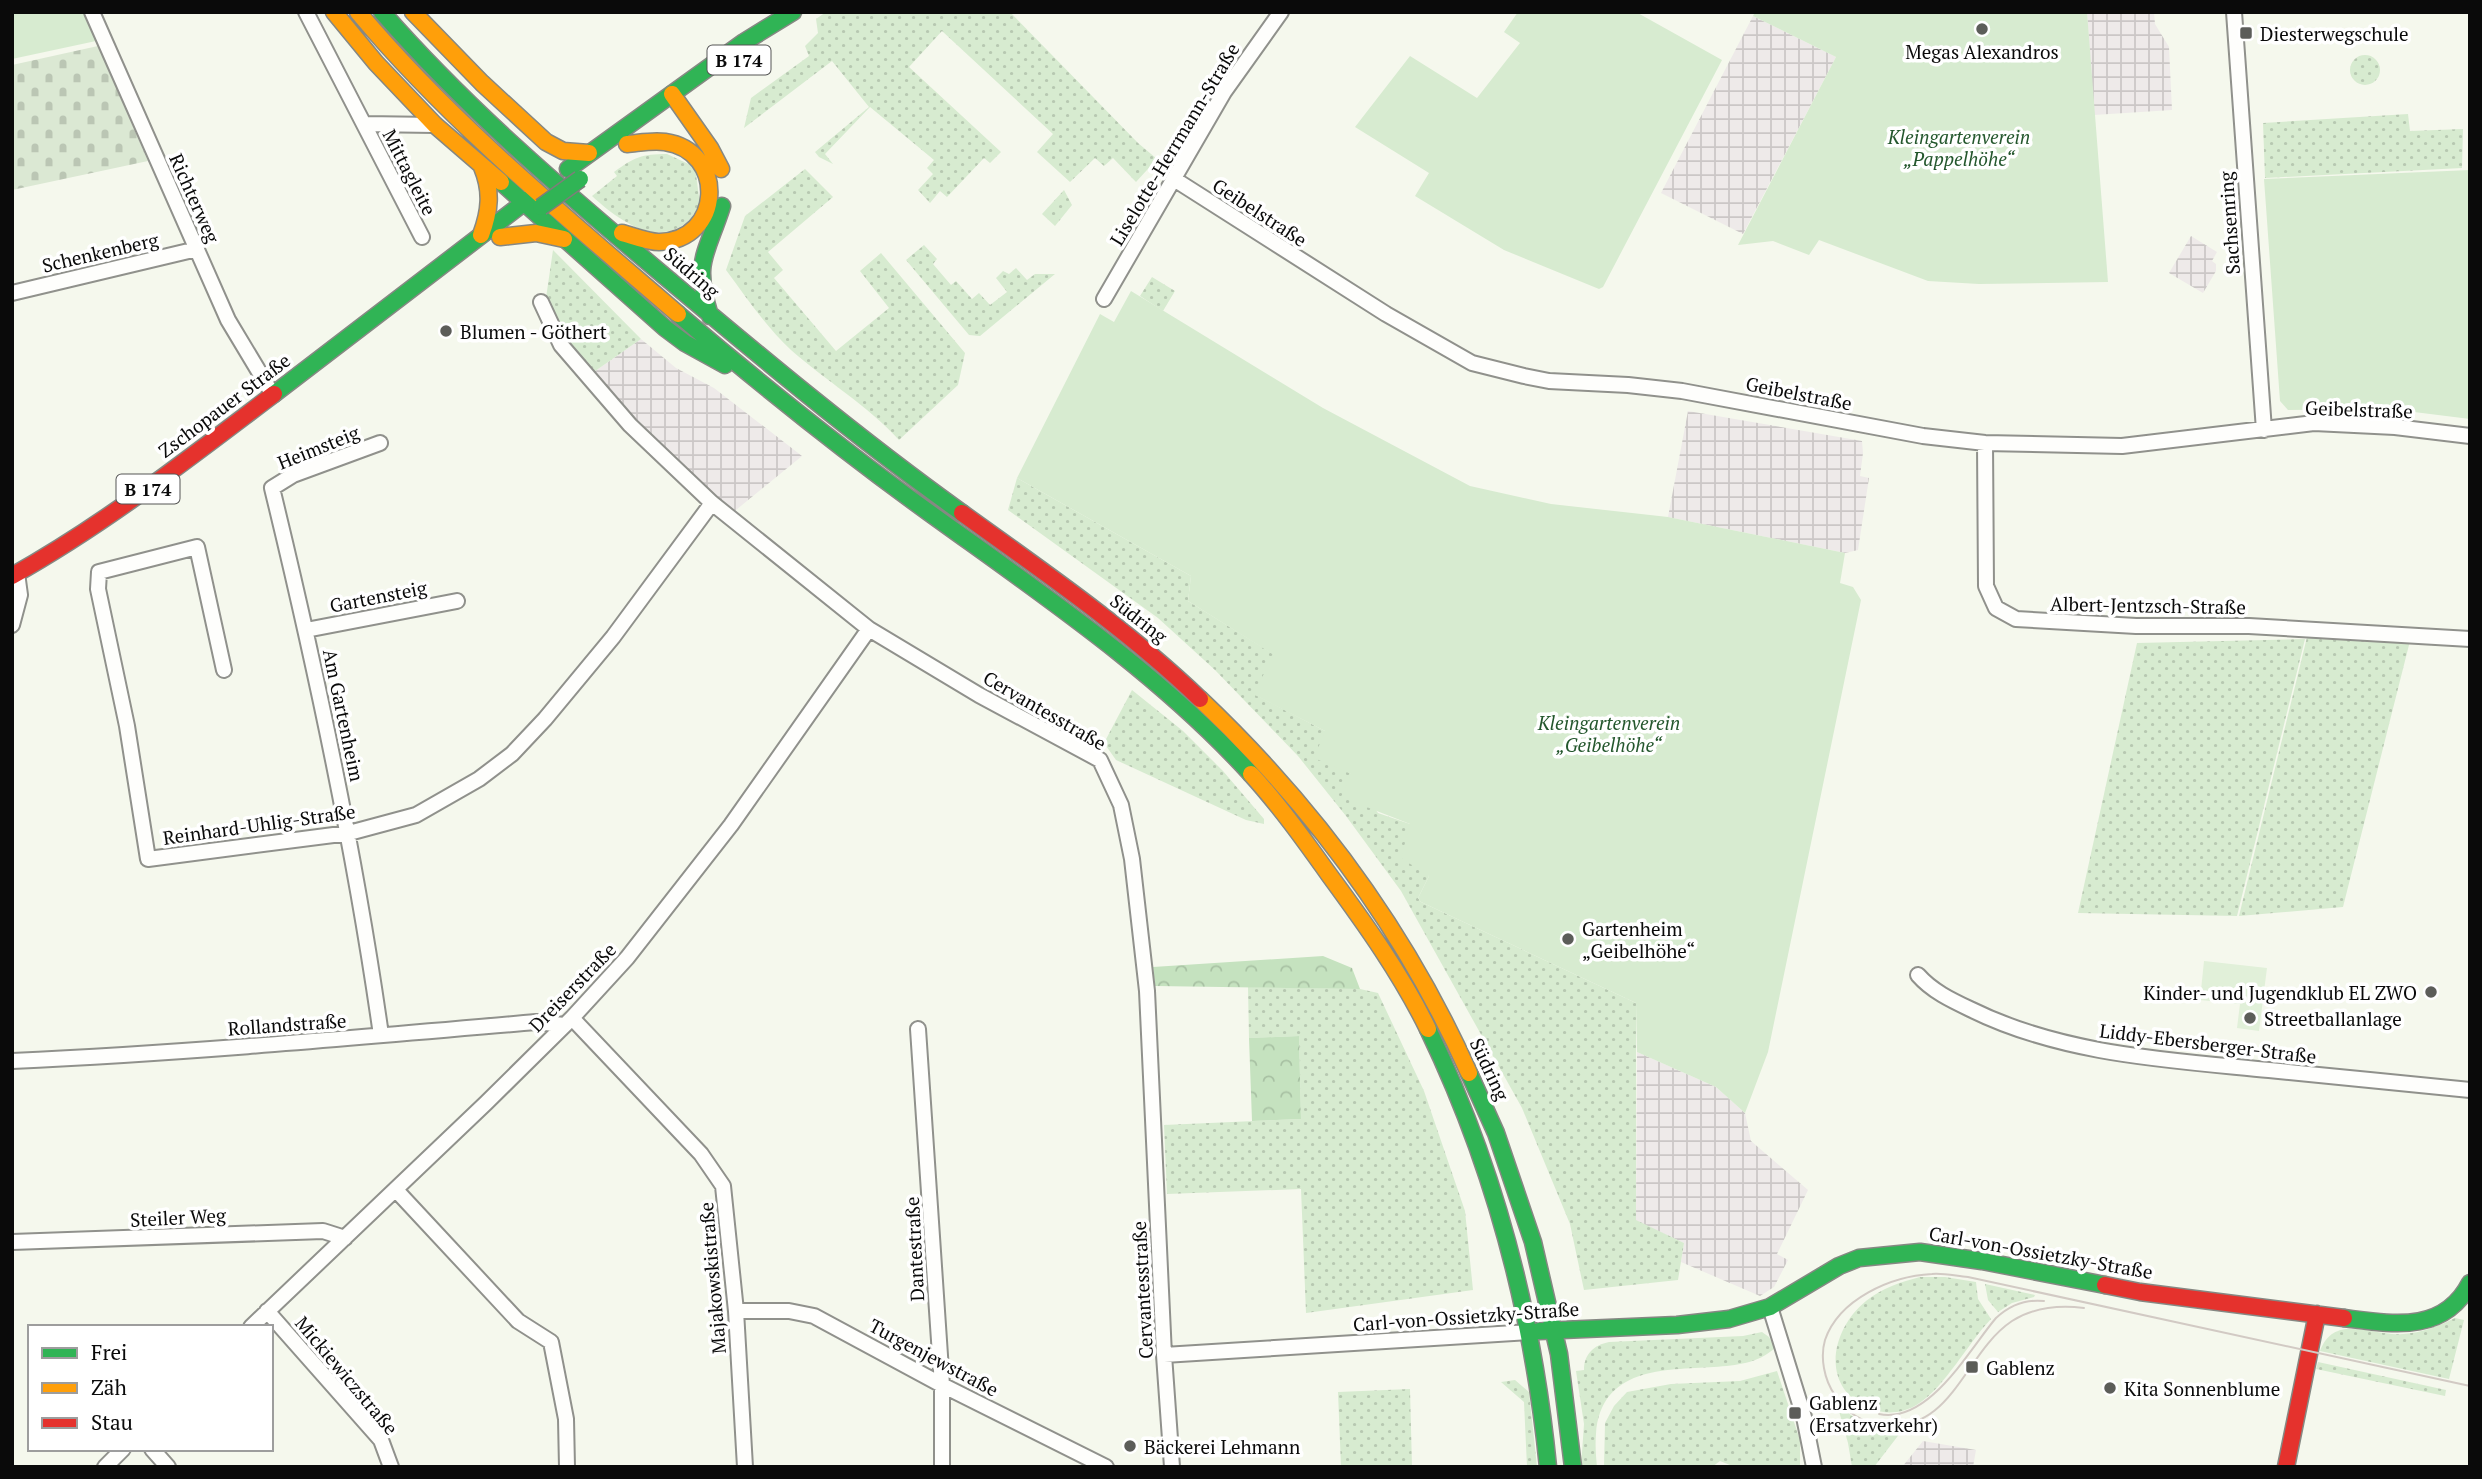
<svg xmlns="http://www.w3.org/2000/svg" width="2482" height="1479" font-family="'PT Serif',serif">
<style>
.industrial{fill:url(#industrial-grid)}
.grass{fill:url(#grass-dots)}
.forest{fill:url(#forest-crowns)}
.cemetery{fill:url(#cemetery-stones)}
.garden{fill:#d7ebd0}
.pitch{fill:#e1f0d9}
.lines{fill:none;stroke-linecap:round;stroke-linejoin:round}
.street-casing{stroke:#90918c;stroke-width:18}
.fast-casing{stroke:#868883;stroke-width:19}
.slow-casing{stroke:#868883;stroke-width:19}
.jam-casing{stroke:#868883;stroke-width:19}
.street{stroke:#fefefc;stroke-width:14}
.fast{stroke:#30b455;stroke-width:16}
.slow{stroke:#ff9f0a;stroke-width:16}
.jam{stroke:#e5322d;stroke-width:16}
.tram{stroke:#d2cac4;stroke-width:2}
.fast-bridge-casing{stroke:#7d7e7a;stroke-width:19;stroke-linecap:butt}
.fast-bridge{stroke:#30b455;stroke-width:16}
.poi-dot{fill:#5c5d59;stroke:#fff;stroke-width:2.5}
.labels{text-anchor:middle;dominant-baseline:central;stroke-width:7;stroke-linejoin:round;paint-order:stroke}
.shield{fill:#fff;stroke:#545454;stroke-width:2}
.shield-label{font-size:18px;font-weight:bold;fill:#0a0a0a}
.poi-label{font-size:19px;fill:#0a0a0a;stroke:#fff;text-anchor:start}
.park-label{font-size:19px;font-style:italic;fill:#24572d;stroke:#fff}
.street-label{font-size:19px;fill:#0a0a0a;stroke:#fff}
</style>
<defs>
<pattern id="industrial-grid" width="8" height="8" patternUnits="userSpaceOnUse" patternTransform="scale(1.75)"><rect width="8" height="8" fill="#eeeae9"/><path d="M0 4h8M4 0v8" fill="none" stroke="#cbc7c6"/></pattern>
<pattern id="grass-dots" width="8" height="8" patternUnits="userSpaceOnUse" patternTransform="scale(1.75)"><rect width="8" height="8" fill="#d7ebd0"/><path d="M2 2h.1M6 6h.1" fill="none" stroke="#b7c8b1" stroke-width="1.8" stroke-linecap="round"/></pattern>
<pattern id="forest-crowns" width="20" height="18" patternUnits="userSpaceOnUse" patternTransform="scale(1.75)"><rect width="20" height="18" fill="#c5e2bf"/><path d="M2 6a3 3 0 1 1 6 0M12 15a3 3 0 1 1 6 0" fill="none" stroke="#a8c1a3"/></pattern>
<pattern id="cemetery-stones" width="16" height="16" patternUnits="userSpaceOnUse" patternTransform="scale(1.75)"><rect width="16" height="16" fill="#dbe8d3"/><path d="M2 7V4a2 2 0 0 1 4 0v3zM10 15v-3a2 2 0 0 1 4 0v3z" fill="#bbc6b4"/></pattern>
</defs>
<rect width="100%" height="100%" fill="#f5f8ed"/>
<path class="industrial" d="M 2087,12 L 2154,12 L 2155,24 L 2169,47 L 2172,110 L 2094,115 Z
M 1753,16 L 1836,57 L 1743,234 L 1661,193 Z
M 2191,236 L 2217,252 L 2212,261 L 2216,264 L 2216,271 L 2203,293 L 2169,273 Z
M 641,339 L 676,368 L 714,388 L 802,456 L 725,519 L 588,376 Z
M 1688,411 L 1862,441 L 1863,453 L 1860,476 L 1869,478 L 1858,550 L 1845,553 L 1668,517 Z
M 1637,1052 L 1716,1087 L 1745,1113 L 1751,1141 L 1808,1190 L 1777,1254 L 1788,1260 L 1774,1287 L 1760,1296 L 1681,1262 L 1684,1243 L 1636,1221 Z
M 1923,1441 L 1976,1450 L 1973,1467 L 1902,1467 Z"/>
<path class="grass" d="M 826,12 L 1010,12 L 1138,143 L 1157,159 L 1136,182 L 1113,158 L 1104,166 L 1095,158 L 1070,182 L 1037,152 L 1053,134 L 942,31 L 909,67 L 1001,152 L 990,163 L 984,158 L 947,197 L 940,191 L 930,203 L 918,190 L 933,174 L 927,168 L 934,160 L 870,107 L 825,154 L 833,164 L 819,157 L 815,152 L 869,107 L 832,61 L 744,128 L 751,98 L 809,56 L 805,46 L 818,33 L 816,19 Z
M2350 70a15 15 0 1 1 30 0a15 15 0 1 1-30 0Z
M 2408,114 L 2410,131 L 2463,129 L 2462,168 L 2265,178 L 2263,123 Z
M 667,154 L 695,167 L 700,204 C 696,210 692,218 687,222 C 655,248 617,219 592,196 L 617,176 L 614,172 C 635,157 641,154 667,154 Z
M 805,169 L 833,197 L 768,252 L 783,270 L 774,278 L 836,351 L 889,308 L 860,271 L 881,253 L 965,353 L 958,385 L 899,440 C 867,405 826,381 791,350 C 766,327 746,297 726,270 L 745,216 Z
M 1064,190 L 1072,205 L 1055,226 L 1042,214 Z
M 924,245 L 937,259 L 933,264 L 951,285 L 956,281 L 972,299 L 979,293 L 990,305 L 1007,292 L 996,278 L 1003,271 L 1009,274 L 1016,268 L 1027,280 L 1035,274 L 1055,274 L 980,336 L 969,335 L 906,260 Z
M 553,250 L 641,339 L 588,376 L 564,343 L 546,298 Z
M 1152,277 L 1175,291 L 1163,311 L 1140,296 Z
M 1017,478 L 1191,576 L 1188,601 L 1275,655 L 1254,694 L 1325,731 L 1351,774 L 1378,813 L 1410,824 L 1429,876 L 1418,898 L 1421,902 L 1636,1003 L 1636,1220 L 1684,1243 L 1678,1280 L 1584,1290 L 1570,1224 L 1522,1108 L 1401,891 L 1346,816 L 1298,756 L 1215,670 L 1158,618 L 1008,510 Z
M 2307,637 L 2410,641 L 2343,907 L 2239,916 Z
M 2305,639 L 2237,916 L 2078,913 L 2137,643 Z
M 1132,690 L 1183,731 L 1223,771 L 1264,819 L 1264,824 L 1246,820 L 1116,760 L 1104,743 Z
M 1248,987 L 1360,989 L 1378,993 L 1424,1091 L 1465,1211 L 1473,1290 L 1306,1313 L 1301,1189 L 1167,1194 L 1164,1125 L 1301,1119 L 1299,1036 L 1249,1038 Z
M 1920,1277 L 1945,1277 L 1976,1282 L 1978,1299 L 1991,1319 C 1968,1343 1945,1387 1918,1404 C 1904,1413 1887,1415 1872,1409 C 1819,1390 1830,1330 1866,1301 C 1882,1288 1901,1282 1920,1277 Z
M 1985,1284 L 2035,1295 L 2034,1297 L 2012,1303 L 1998,1312 L 1988,1300 Z
M 2455,1318 L 2464,1320 L 2449,1379 L 2320,1351 C 2335,1312 2373,1337 2403,1334 C 2422,1333 2438,1326 2455,1318 Z
M 1762,1332 L 1769,1337 L 1775,1348 C 1757,1364 1737,1365 1714,1367 C 1664,1370 1601,1367 1596,1434 C 1595,1445 1596,1456 1597,1467 L 1581,1467 L 1584,1424 L 1576,1371 L 1584,1370 C 1584,1354 1594,1345 1609,1342 L 1743,1336 Z
M 2318,1362 L 2446,1390 L 2445,1396 L 2316,1369 Z
M 1777,1371 L 1800,1440 L 1800,1467 L 1735,1467 L 1720,1461 L 1712,1467 L 1604,1467 L 1605,1423 L 1614,1406 L 1627,1392 L 1671,1384 L 1740,1381 Z
M 1515,1380 L 1529,1392 L 1537,1467 L 1527,1467 L 1524,1402 L 1501,1382 Z
M 1410,1389 L 1412,1467 L 1341,1467 L 1338,1392 Z
M 1837,1404 C 1857,1422 1877,1430 1904,1428 L 1874,1467 L 1852,1467 L 1848,1443 Z"/>
<path class="forest" d="M 1323,956 L 1352,968 L 1360,989 L 1155,986 L 1153,967 Z
M 1299,1036 L 1301,1119 L 1252,1121 L 1249,1038 Z"/>
<path class="cemetery" d="M 98,46 L 148,161 L 12,190 L 12,65 Z"/>
<path class="garden" d="M 12,12 L 83,12 L 96,41 L 12,59 Z
M 1518,12 L 1636,12 L 1722,60 L 1603,287 L 1599,289 L 1504,250 L 1415,196 L 1429,173 L 1355,127 L 1410,56 L 1477,98 L 1520,43 L 1504,32 Z
M 1755,12 L 2087,12 L 2108,282 L 1979,284 L 1928,281 L 1819,240 L 1809,255 L 1773,241 L 1738,245 L 1836,57 L 1753,16 Z
M 2470,170 L 2470,419 L 2390,409 L 2288,410 L 2280,401 L 2264,179 Z
M 1131,291 L 1323,408 L 1470,486 L 1551,504 L 1668,517 L 1845,553 L 1840,583 L 1853,587 L 1861,600 L 1768,1052 L 1745,1113 L 1716,1087 L 1637,1052 L 1636,1003 L 1421,902 L 1418,898 L 1429,876 L 1401,858 L 1410,824 L 1341,797 L 1351,774 L 1314,758 L 1325,731 L 1253,694 L 1274,655 L 1188,601 L 1191,576 L 1017,478 L 1100,314 L 1114,322 Z"/>
<path class="pitch" d="M 2204,961 L 2267,968 L 2259,1031 L 2237,1028 L 2240,1004 L 2200,1000 Z"/>
<g class="lines">
<g class="street-casing">
<path id="street" d="M 92,12 L 228,320 L 273,395
M 306,12 L 422,237
M 2234,12 L 2264,430
M 364,124 L 435,125
M 1174,179 L 1386,314 L 1472,363 L 1524,376 L 1549,381 L 1628,385 L 1682,391 L 1923,436 L 1985,443 L 2122,446 L 2314,423 L 2395,427 L 2470,436
M 12,293 L 197,249
M 1104,299 L 1224,92 L 1281,12
M 541,302 L 561,345 L 630,425 L 712,503 L 869,629 L 979,695 L 1100,760 L 1121,805 L 1132,859 L 1147,991 L 1164,1355 L 1172,1467
M 380,443 L 293,475 L 272,488 C 316,669 355,851 381,1035
M 1985,443 L 1986,586 L 1996,608 L 2016,619 L 2136,626 L 2249,626 L 2470,639
M 12,625 L 20,595 L 17,573
M 306,630 L 457,601
M 224,670 L 197,547 L 99,572 L 98,589 L 127,726 L 148,859 L 349,833 L 416,815 L 479,779 L 512,754 L 545,719 L 613,637 L 712,503
M 1918,975 C 1932,991 1951,1000 1970,1009 C 2063,1055 2168,1060 2269,1070 C 2336,1077 2403,1083 2470,1090
M 572,1018 L 701,1154 L 723,1186 L 736,1311 L 745,1467
M 918,1029 L 942,1385 L 942,1467
M 12,1061 C 187,1053 362,1037 536,1022 L 564,1025
M 396,1190 L 518,1321 L 551,1342 L 566,1419 L 567,1467
M 12,1242 L 323,1231 L 345,1238
M 1770,1307 L 1804,1417 L 1814,1467
M 267,1311 L 381,1440 L 391,1467
M 736,1311 L 789,1311 L 814,1316 L 942,1385 L 1106,1467
M 251,1327 L 486,1103 L 572,1018 L 627,958 L 731,825 L 869,629
M 1164,1355 L 1530,1332
M 152,1449 L 168,1467
M 105,1467 L 123,1449"/>
</g>
<g class="fast-casing">
<path id="fast" d="M 382,12 C 465,107 560,188 656,269 C 756,353 856,437 962,513
M 568,169 L 744,42 L 793,12
M 501,182 L 665,328 L 685,343 L 725,365
M 678,314 C 759,383 841,449 927,511 C 1039,592 1158,672 1251,774
M 710,316 C 693,261 706,256 722,206
M 274,394 L 530,198
M 1428,1029 C 1495,1168 1533,1314 1548,1467
M 1469,1073 L 1496,1133 L 1533,1242 L 1559,1354 L 1573,1467
M 2344,1318 C 2392,1324 2444,1334 2470,1283
M 1539,1331 L 1677,1325 L 1729,1319 L 1770,1307 L 1839,1266 L 1859,1258 L 1920,1252 L 1982,1261 L 2105,1285"/>
</g>
<g class="slow-casing">
<path id="slow" d="M 334,12 L 376,63 L 435,125 L 501,182
M 358,12 C 452,124 567,218 678,314
M 413,12 L 482,83 L 546,142 L 563,151 L 589,153
M 672,94 L 710,148 L 721,169
M 622,233 C 633,236 648,242 659,242 C 723,241 727,151 665,142 C 653,140 639,143 627,144
M 481,235 C 490,211 492,191 482,167
M 500,237 L 536,233 L 564,239
M 1200,699 C 1314,807 1405,930 1469,1073
M 1251,774 C 1280,806 1305,841 1330,876 C 1366,925 1401,974 1428,1029"/>
</g>
<g class="jam-casing">
<path id="jam" d="M 962,513 C 1044,572 1127,629 1200,699
M 12,576 C 105,524 189,458 274,394
M 2105,1285 L 2140,1292 L 2344,1318
M 2286,1467 L 2317,1314"/>
</g>
<use href="#street" class="street"/>
<use href="#fast" class="fast"/>
<use href="#slow" class="slow"/>
<use href="#jam" class="jam"/>
<path class="tram" d="M 2084,1308 C 2059,1305 2034,1307 2012,1321 C 1964,1353 1953,1433 1883,1425 C 1862,1423 1846,1412 1835,1395 C 1824,1380 1820,1357 1825,1340 C 1839,1299 1891,1276 1932,1274 C 1944,1273 1956,1276 1968,1277 L 2470,1386
M 1879,1414 C 1929,1424 1968,1351 1996,1318 C 2010,1305 2025,1299 2044,1301"/>
<g class="fast-bridge-casing">
<path id="fast-bridge" d="M 541,207 L 580,179"/>
</g>
<use href="#fast-bridge" class="fast-bridge"/>
</g>
<g class="poi-dot">
<circle cx="1982" cy="29" r="7"/>
<rect x="2239" y="26" width="14" height="14" rx="3.5"/>
<circle cx="446" cy="331" r="7"/>
<circle cx="1568" cy="939" r="7"/>
<circle cx="2431" cy="992" r="7"/>
<circle cx="2250" cy="1018" r="7"/>
<rect x="1965" y="1360" width="14" height="14" rx="3.5"/>
<circle cx="2110" cy="1388" r="7"/>
<rect x="1788" y="1406" width="14" height="14" rx="3.5"/>
<circle cx="1130" cy="1446" r="7"/>
</g>
<g class="labels">
<g class="shield">
<rect x="707.5" y="45.5" width="63" height="29" rx="5"/>
<rect x="116.5" y="474.5" width="63" height="29" rx="5"/>
</g>
<g class="shield-label">
<text x="739" y="60">B 174</text>
<text x="148" y="489">B 174</text>
</g>
<g class="poi-label">
<text x="2260" y="33">Diesterwegschule</text>
<text x="1982" y="51" text-anchor="middle">Megas Alexandros</text>
<text x="460" y="331">Blumen - Göthert</text>
<text x="1582" y="928">Gartenheim<tspan x="1582" dy="22">„Geibelhöhe“</tspan></text>
<text x="2417" y="992" text-anchor="end">Kinder- und Jugendklub EL ZWO</text>
<text x="2264" y="1018">Streetballanlage</text>
<text x="1986" y="1367">Gablenz</text>
<text x="2124" y="1388">Kita Sonnenblume</text>
<text x="1809" y="1402">Gablenz<tspan x="1809" dy="22">(Ersatzverkehr)</tspan></text>
<text x="1144" y="1446">Bäckerei Lehmann</text>
</g>
<g class="park-label">
<text x="1959" y="136">Kleingartenverein<tspan x="1959" dy="22">„Pappelhöhe“</tspan></text>
<text x="1609" y="722">Kleingartenverein<tspan x="1609" dy="22">„Geibelhöhe“</tspan></text>
</g>
<g class="street-label">
<text transform="translate(1174 144) rotate(-59)">Liselotte-Herrmann-Straße</text>
<text transform="translate(410 172) rotate(63)">Mittagleite</text>
<text transform="translate(195 198) rotate(66)">Richterweg</text>
<text transform="translate(1260 212) rotate(33)">Geibelstraße</text>
<text transform="translate(2229 223) rotate(-94)">Sachsenring</text>
<text transform="translate(100 252) rotate(-13)">Schenkenberg</text>
<text transform="translate(692 272) rotate(41)">Südring</text>
<text transform="translate(1799 393) rotate(11)">Geibelstraße</text>
<text transform="translate(224 405) rotate(-37)">Zschopauer Straße</text>
<text transform="translate(2359 409) rotate(2)">Geibelstraße</text>
<text transform="translate(318 447) rotate(-22)">Heimsteig</text>
<text transform="translate(378 596) rotate(-11)">Gartensteig</text>
<text transform="translate(2148 605) rotate(1)">Albert-Jentzsch-Straße</text>
<text transform="translate(1139 618) rotate(38)">Südring</text>
<text transform="translate(1045 710) rotate(30)">Cervantesstraße</text>
<text transform="translate(344 715) rotate(78)">Am Gartenheim</text>
<text transform="translate(259 824) rotate(-8)">Reinhard-Uhlig-Straße</text>
<text transform="translate(572 987) rotate(-46)">Dreiserstraße</text>
<text transform="translate(287 1024) rotate(-4)">Rollandstraße</text>
<text transform="translate(2208 1043) rotate(7)">Liddy-Ebersberger-Straße</text>
<text transform="translate(1490 1069) rotate(65)">Südring</text>
<text transform="translate(178 1217) rotate(-3)">Steiler Weg</text>
<text transform="translate(914 1249) rotate(-93)">Dantestraße</text>
<text transform="translate(2041 1252) rotate(10)">Carl-von-Ossietzky-Straße</text>
<text transform="translate(712 1278) rotate(-95)">Majakowskistraße</text>
<text transform="translate(1142 1290) rotate(-93)">Cervantesstraße</text>
<text transform="translate(1466 1316) rotate(-4)">Carl-von-Ossietzky-Straße</text>
<text transform="translate(934 1357) rotate(28)">Turgenjewstraße</text>
<text transform="translate(347 1375) rotate(50)">Mickiewiczstraße</text>
</g>
</g>
<rect width="2482" height="1479" fill="none" stroke="#0a0a0a" stroke-width="28"/>
<rect x="28" y="1325" width="245" height="126" fill="#ffffff" stroke="#9d9d9d" stroke-width="2"/>
<rect x="42" y="1348" width="35" height="10" fill="#30b455" stroke="#9d9d9d" stroke-width="2"/>
<text x="91" y="1360" font-size="21" fill="#0a0a0a">Frei</text>
<rect x="42" y="1383" width="35" height="10" fill="#ff9f0a" stroke="#9d9d9d" stroke-width="2"/>
<text x="91" y="1395" font-size="21" fill="#0a0a0a">Zäh</text>
<rect x="42" y="1418" width="35" height="10" fill="#e5322d" stroke="#9d9d9d" stroke-width="2"/>
<text x="91" y="1430" font-size="21" fill="#0a0a0a">Stau</text>
</svg>
